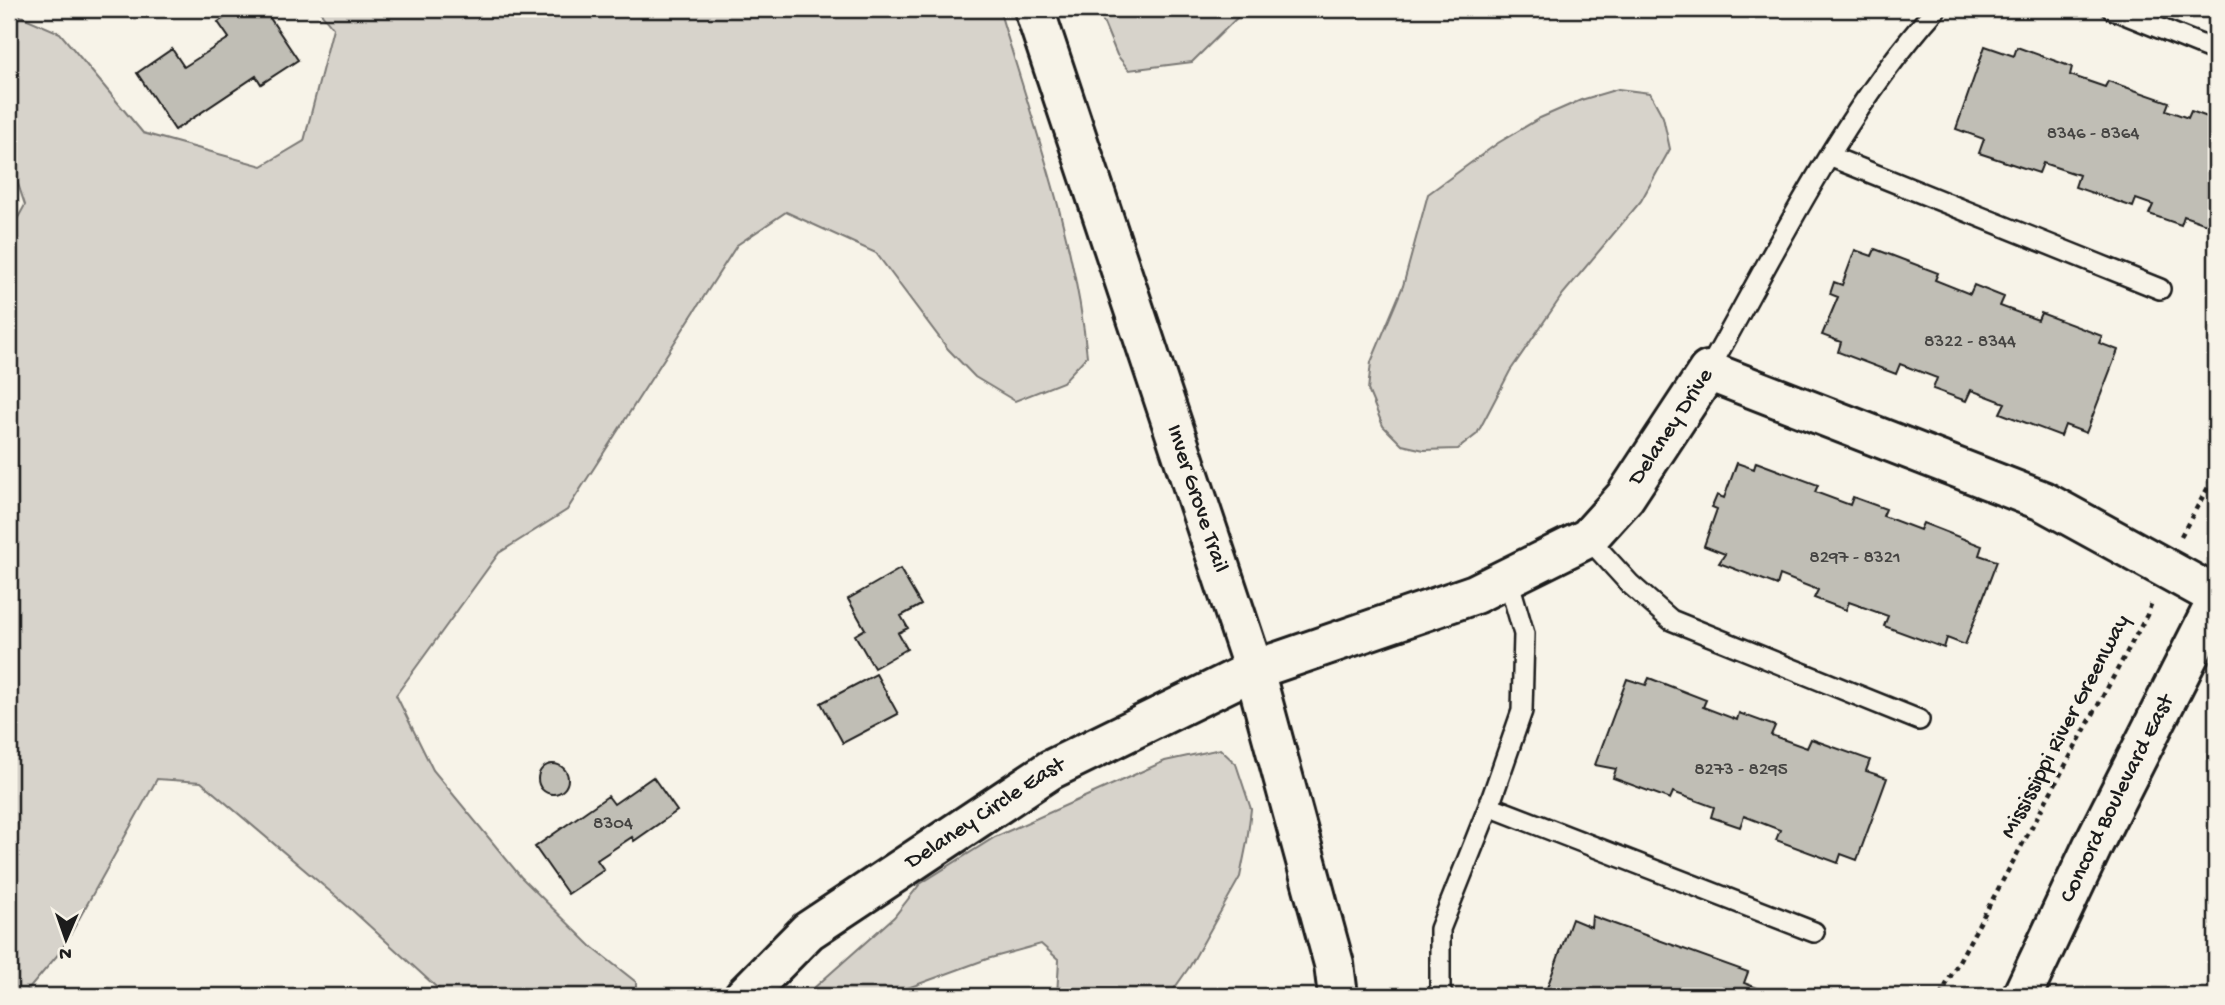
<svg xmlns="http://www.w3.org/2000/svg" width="2225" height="1005" font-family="'Gochi Hand',sans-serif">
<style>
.green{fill:#d7d3cb;stroke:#7a7874;stroke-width:2}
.building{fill:#c0beb5;stroke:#1c1c1c;stroke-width:2}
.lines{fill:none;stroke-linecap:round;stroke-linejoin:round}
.lane-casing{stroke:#1c1c1c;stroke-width:24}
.street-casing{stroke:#1c1c1c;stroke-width:44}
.secondary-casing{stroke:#1c1c1c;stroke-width:44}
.primary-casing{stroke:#1c1c1c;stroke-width:44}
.path{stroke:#1c1c1c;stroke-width:4.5;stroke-dasharray:5 5;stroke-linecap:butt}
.lane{stroke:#f7f3e8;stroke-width:19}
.street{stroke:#f7f3e8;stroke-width:38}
.secondary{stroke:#f7f3e8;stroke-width:38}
.primary{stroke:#f7f3e8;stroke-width:38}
.labels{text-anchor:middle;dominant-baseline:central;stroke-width:6;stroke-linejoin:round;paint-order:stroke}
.number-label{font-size:19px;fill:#454442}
.street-label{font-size:23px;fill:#1c1c1c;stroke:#f7f3e8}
</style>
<rect width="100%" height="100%" fill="#f7f3e8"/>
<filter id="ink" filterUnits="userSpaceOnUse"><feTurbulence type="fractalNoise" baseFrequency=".0143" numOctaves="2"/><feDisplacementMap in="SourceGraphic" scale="14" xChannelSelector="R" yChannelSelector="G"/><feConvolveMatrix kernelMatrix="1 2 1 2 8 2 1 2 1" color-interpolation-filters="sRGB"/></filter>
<g filter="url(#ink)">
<path class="green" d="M 318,9 L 999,9 C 1033,123 1075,237 1087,356 L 1063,382 L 1015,401 L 975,377 L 948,349 L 876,253 L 786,212 L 737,245 L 567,510 L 499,553 L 396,695 L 433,770 L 521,877 L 593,948 L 636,982 L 636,996 L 446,996 L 352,910 L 201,782 L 157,779 L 61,951 L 23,996 L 9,996 L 9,234 L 25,205 L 9,157 L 9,11 L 60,33 L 143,133 L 262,166 L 304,141 L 333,28 Z
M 1098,9 L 1246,9 L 1192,62 L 1129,70 L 1117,55 Z
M 1618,89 L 1650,93 L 1663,117 L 1670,149 L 1641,201 L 1563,294 L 1510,371 L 1477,434 L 1458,449 L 1424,450 L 1402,445 L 1383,426 L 1368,390 L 1371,362 L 1403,286 L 1428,194 L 1498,143 L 1540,118 L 1581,100 Z
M 1220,749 L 1236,764 L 1251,809 L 1247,842 L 1240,877 L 1190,966 L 1169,996 L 1057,996 L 1059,960 L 1041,944 L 987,959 L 886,996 L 805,996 L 894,917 L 920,884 L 995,837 L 1165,761 Z"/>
<path class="building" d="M 238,9 L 264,9 L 298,60 L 261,84 L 256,76 L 175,130 L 137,73 L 172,49 L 184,67 L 229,38 L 218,22 Z
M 1985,46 L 2014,56 L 2017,47 L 2072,67 L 2070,75 L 2105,87 L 2108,81 L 2169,102 L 2166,110 L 2188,118 L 2191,111 L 2216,120 L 2216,195 L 2206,224 L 2184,216 L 2181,225 L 2149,214 L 2153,205 L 2136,199 L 2133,207 L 2075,187 L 2079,175 L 2043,163 L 2039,173 L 1979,153 L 1984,139 L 1956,129 Z
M 1875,249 L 1938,273 L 1935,280 L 1970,294 L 1974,285 L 2004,297 L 2000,306 L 2038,320 L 2041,313 L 2102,336 L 2099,343 L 2118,350 L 2086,433 L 2065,425 L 2061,436 L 2000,413 L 2005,403 L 1971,390 L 1966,401 L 1933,389 L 1937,378 L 1900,364 L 1896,374 L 1838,352 L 1841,342 L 1822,335 L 1838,297 L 1830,294 L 1834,282 L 1842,285 L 1855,250 L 1872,256 Z
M 1756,462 L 1818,485 L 1815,492 L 1850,505 L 1853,497 L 1886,509 L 1883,516 L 1920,530 L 1923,523 L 1982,546 L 1979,555 L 1997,561 L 1965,645 L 1947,638 L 1944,648 L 1884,626 L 1888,616 L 1849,602 L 1846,610 L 1814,598 L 1818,590 L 1780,575 L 1777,585 L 1719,563 L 1725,554 L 1704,546 L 1717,509 L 1712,507 L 1717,495 L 1724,498 L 1737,463 L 1754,469 Z
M 900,569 L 921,605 L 901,616 L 908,628 L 898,633 L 907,649 L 874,668 L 855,635 L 865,629 L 848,599 Z
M 876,674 L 898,714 L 843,743 L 821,703 Z
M 1649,678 L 1706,700 L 1703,707 L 1737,720 L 1739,713 L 1775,726 L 1771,735 L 1807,748 L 1811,739 L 1870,760 L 1866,771 L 1887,778 L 1857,860 L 1841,854 L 1838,863 L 1776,840 L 1780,830 L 1744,816 L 1740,827 L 1711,817 L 1714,807 L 1673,792 L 1670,799 L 1613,778 L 1616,769 L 1595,765 L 1627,679 L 1646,685 Z
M538 779a15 15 0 1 1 30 0a15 15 0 1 1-30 0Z
M 653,777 L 677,811 L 634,841 L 632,837 L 597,860 L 604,870 L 568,894 L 535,847 L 608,796 L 614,804 Z
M 1592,916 L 1748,972 L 1744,983 L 1763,990 L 1761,996 L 1544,996 L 1572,919 L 1591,927 Z"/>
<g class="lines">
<g class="lane-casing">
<path id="lane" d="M 2112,9 L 2216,51
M 1829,156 L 2160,289
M 1708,371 C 1778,247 1841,115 1936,9
M 1588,538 L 1630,584 L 1671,620 L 1919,720
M 1489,806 L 1814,932
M 1443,996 L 1440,991 L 1440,929 L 1489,806 L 1522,711 L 1524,634 L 1508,579"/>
</g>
<g class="street-casing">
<g id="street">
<path id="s1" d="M 744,996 L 808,931 L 1050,770 L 1254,670 L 1475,594 L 1588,538 L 1625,497 L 1708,371 L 2043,501 L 2216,596"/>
</g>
</g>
<g class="secondary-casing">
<g id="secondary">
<path id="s2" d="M 1034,9 L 1254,670 L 1334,964 L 1338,996"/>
</g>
</g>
<g class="primary-casing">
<g id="primary">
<path id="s3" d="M 2022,996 L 2094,843 L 2216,602"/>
</g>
</g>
<path class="path" d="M 2181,536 L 2216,473
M 1940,996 L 2147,615 L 2152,602"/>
<use href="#lane" class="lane"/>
<use href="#street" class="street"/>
<use href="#secondary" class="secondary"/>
<use href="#primary" class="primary"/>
</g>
</g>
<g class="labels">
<g class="number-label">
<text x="2093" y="134">8346 - 8364</text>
<text x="1970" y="342">8322 - 8344</text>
<text x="1855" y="558">8297 - 8321</text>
<text x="1741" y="770">8273 - 8295</text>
<text x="613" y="824">8304</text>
</g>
<g class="street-label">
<text stroke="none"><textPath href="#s1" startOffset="1108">Delaney Drive</textPath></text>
<text stroke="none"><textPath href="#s2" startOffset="516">Inver Grove Trail</textPath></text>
<text transform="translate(2066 727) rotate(-62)">Mississippi River Greenway</text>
<text stroke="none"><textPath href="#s3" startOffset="219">Concord Boulevard East</textPath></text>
<text stroke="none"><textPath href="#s1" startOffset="304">Delaney Circle East</textPath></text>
</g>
</g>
<rect width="2225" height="1005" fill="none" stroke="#f7f3e8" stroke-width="35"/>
<rect x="18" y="18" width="2190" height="970" fill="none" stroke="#1c1c1c" stroke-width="2.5" filter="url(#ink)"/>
<g transform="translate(66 939) rotate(182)" stroke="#f7f3e8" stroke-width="5" paint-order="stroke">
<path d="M0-5L12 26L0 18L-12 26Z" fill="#1c1c1c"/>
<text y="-10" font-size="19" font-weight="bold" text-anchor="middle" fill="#1c1c1c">N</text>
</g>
</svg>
